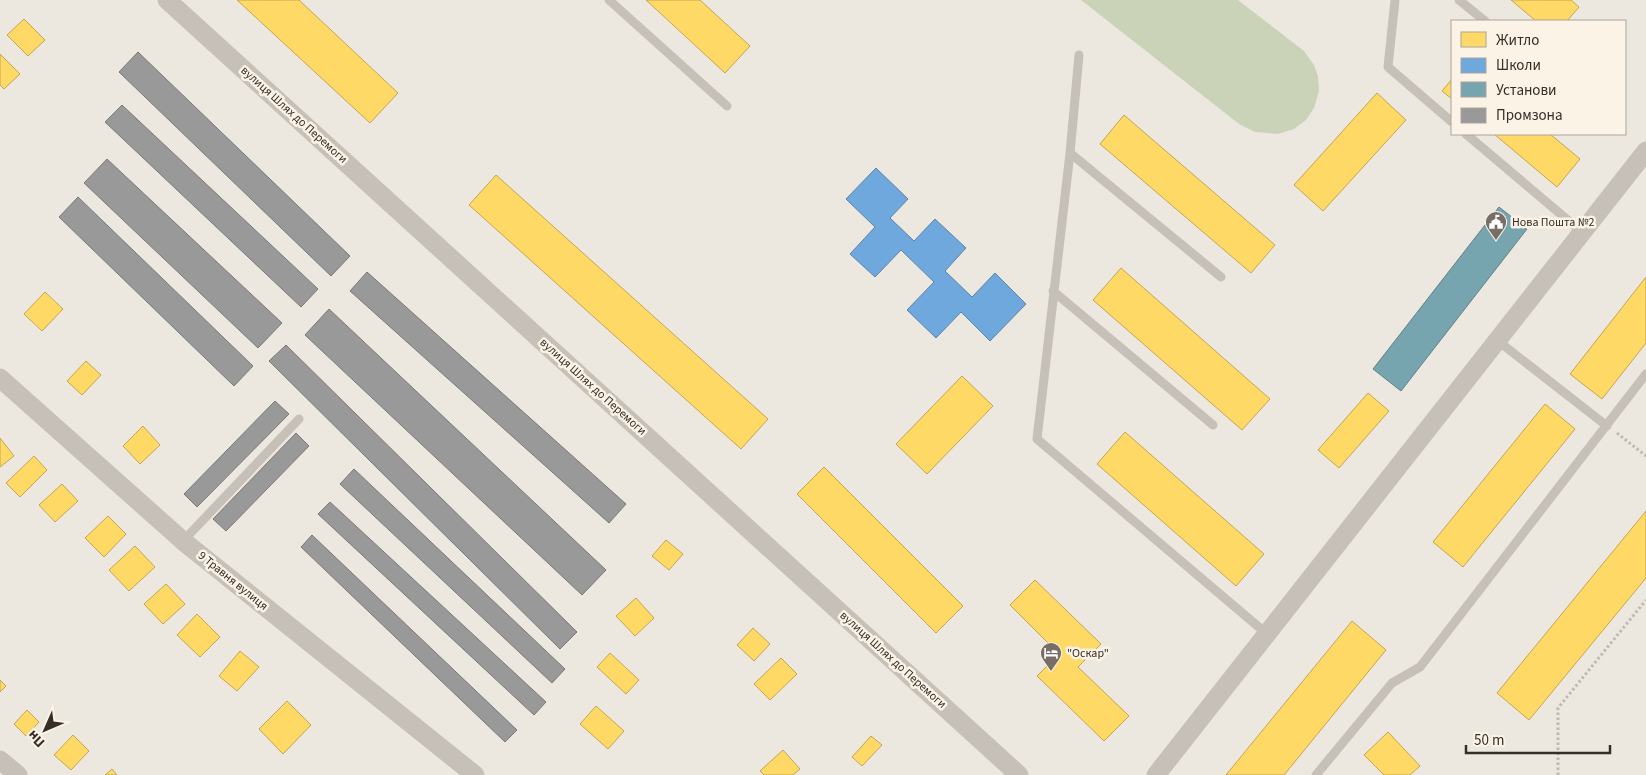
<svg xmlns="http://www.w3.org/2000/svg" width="1646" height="775" font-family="'Source Sans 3',sans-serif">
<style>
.green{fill:#cad3b8}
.homes{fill:#ffd966;stroke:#c3a553}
.schools{fill:#6fa8dc;stroke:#5e83a6}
.public{fill:#76a5af;stroke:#638186}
.industry{fill:#999;stroke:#7b7977}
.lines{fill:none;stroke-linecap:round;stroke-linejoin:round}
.path{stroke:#beb8b1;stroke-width:3;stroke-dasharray:2.5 2.5;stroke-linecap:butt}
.service{stroke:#c6c0b8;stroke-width:9}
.minor{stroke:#c6c0b8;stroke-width:19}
.labels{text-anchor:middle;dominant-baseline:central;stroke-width:5;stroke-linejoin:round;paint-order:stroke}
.street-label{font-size:12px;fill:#362d27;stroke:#faf3e6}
.poi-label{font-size:12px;fill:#362d27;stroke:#faf3e6;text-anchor:start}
</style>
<rect width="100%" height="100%" fill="#ece8df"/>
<path class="green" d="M 1081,0 L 1238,0 L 1304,51 L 1314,65 L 1318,76 L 1319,91 L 1314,108 L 1306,120 L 1294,129 L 1278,134 L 1255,132 L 1239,124 Z"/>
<path class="homes" d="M 237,0 L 299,0 L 398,93 L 370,123 Z
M 646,0 L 700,0 L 750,46 L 725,73 Z
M 1511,0 L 1571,0 L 1579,7 L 1567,21 L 1536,21 Z
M 24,19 L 45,40 L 28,56 L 7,35 Z
M 0,54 L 20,74 L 4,89 L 0,85 Z
M 1452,79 L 1452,99 L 1442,91 Z
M 1377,93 L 1406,120 L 1323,211 L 1294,185 Z
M 1124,115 L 1275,245 L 1251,273 L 1100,144 Z
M 1494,134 L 1550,134 L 1580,159 L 1557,187 Z
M 496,175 L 768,419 L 741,449 L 469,205 Z
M 1121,268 L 1270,399 L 1242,430 L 1093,300 Z
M 1646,277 L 1646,343 L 1602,399 L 1570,374 Z
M 45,292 L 63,309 L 42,331 L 24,314 Z
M 86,361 L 101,375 L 82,395 L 67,381 Z
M 962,376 L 993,406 L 927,474 L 896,444 Z
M 1368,393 L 1389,411 L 1339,468 L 1318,450 Z
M 1545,404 L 1575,429 L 1463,567 L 1433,542 Z
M 143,426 L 160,445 L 140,464 L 123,446 Z
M 1125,432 L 1264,554 L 1236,586 L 1097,464 Z
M 0,438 L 14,456 L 0,467 Z
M 34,456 L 47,470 L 20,497 L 6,483 Z
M 824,467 L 963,606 L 936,633 L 797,494 Z
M 62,484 L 78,501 L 55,522 L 39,505 Z
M 1646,511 L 1646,578 L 1529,720 L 1497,693 Z
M 108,516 L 126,534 L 104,557 L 85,538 Z
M 666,540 L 683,554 L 669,570 L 652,556 Z
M 135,546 L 155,567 L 129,591 L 109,570 Z
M 1035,580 L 1101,644 L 1078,667 L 1129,716 L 1104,741 L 1037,676 L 1059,654 L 1010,605 Z
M 166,584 L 185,604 L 163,624 L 144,604 Z
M 636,598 L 654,618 L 635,636 L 616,616 Z
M 197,614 L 220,637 L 200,657 L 177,635 Z
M 1352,621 L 1386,650 L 1284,775 L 1226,775 Z
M 753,628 L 770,644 L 754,661 L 737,645 Z
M 240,651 L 259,667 L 237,691 L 219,676 Z
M 610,653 L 639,680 L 626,694 L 597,667 Z
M 781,658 L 797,674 L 770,700 L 754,684 Z
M 0,680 L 6,686 L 0,692 Z
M 287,701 L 311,725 L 283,754 L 259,729 Z
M 596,706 L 624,731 L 608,749 L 580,724 Z
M 27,710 L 39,722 L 26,736 L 14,724 Z
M 1388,732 L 1420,766 L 1410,775 L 1384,775 L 1364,755 Z
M 73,735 L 89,751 L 71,770 L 54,755 Z
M 871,736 L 882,745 L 862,766 L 852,757 Z
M 783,750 L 800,769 L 793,775 L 764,775 L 760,771 Z
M 112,769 L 117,775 L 105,775 Z"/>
<path class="schools" d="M 876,168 L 908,199 L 890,218 L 914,241 L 935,219 L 966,248 L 945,271 L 972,297 L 995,273 L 1026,304 L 990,341 L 961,312 L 936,338 L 907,310 L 934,282 L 901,250 L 875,277 L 850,254 L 875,227 L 846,199 Z"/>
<path class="public" d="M 1499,207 L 1527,229 L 1401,391 L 1373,369 Z"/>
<path class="industry" d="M 138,52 L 350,256 L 331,276 L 119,72 Z
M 122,105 L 318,289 L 301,307 L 105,122 Z
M 107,159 L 282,323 L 258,348 L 84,183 Z
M 78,197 L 253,366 L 234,386 L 59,217 Z
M 367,272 L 626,504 L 609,523 L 350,291 Z
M 329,309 L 606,570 L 582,595 L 305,335 Z
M 286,345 L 577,632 L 560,649 L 269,361 Z
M 275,401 L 289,414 L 197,507 L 184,494 Z
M 296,433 L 309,446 L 226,531 L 213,519 Z
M 354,469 L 565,669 L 552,683 L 340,484 Z
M 330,502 L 546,702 L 534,715 L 318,514 Z
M 312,535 L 517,730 L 505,742 L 301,547 Z"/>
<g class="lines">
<path class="path" d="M 1617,433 L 1646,456
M 1558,775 L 1558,708 L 1646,600"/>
<path class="service" d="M 609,0 L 727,106
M 1395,0 L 1388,67 L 1452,122
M 1459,0 L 1485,21
M 1079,55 L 1070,153 L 1037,439 L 1267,634
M 1466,134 L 1583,233
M 1070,153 L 1221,277
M 1053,291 L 1213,425
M 1498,341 L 1607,426
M 183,541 L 299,419
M 1316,775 L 1392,683 L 1420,667 L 1646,374"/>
<path class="minor" d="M 167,0 L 1019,775
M 0,378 L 183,541 L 475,775
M 0,760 L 18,775
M 1156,775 L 1646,151"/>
</g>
<defs>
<g id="civic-pin" transform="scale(1.125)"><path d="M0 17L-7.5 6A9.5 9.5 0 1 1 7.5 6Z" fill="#766e67" stroke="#faf3e6"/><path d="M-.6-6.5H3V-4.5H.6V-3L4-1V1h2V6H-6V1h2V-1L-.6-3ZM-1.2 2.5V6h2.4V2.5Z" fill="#fff"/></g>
<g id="hotel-pin" transform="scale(1.125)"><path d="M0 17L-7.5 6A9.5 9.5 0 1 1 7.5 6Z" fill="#766e67" stroke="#faf3e6"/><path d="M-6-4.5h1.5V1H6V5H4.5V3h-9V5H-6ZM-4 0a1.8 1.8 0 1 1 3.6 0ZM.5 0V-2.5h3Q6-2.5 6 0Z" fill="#fff"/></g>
</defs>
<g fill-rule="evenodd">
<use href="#civic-pin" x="1496" y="222"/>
<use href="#hotel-pin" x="1051" y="653"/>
</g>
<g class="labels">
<g class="street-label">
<text transform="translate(294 115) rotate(42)">вулиця Шлях до Перемоги</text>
<text transform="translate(593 387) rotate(42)">вулиця Шлях до Перемоги</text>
<text transform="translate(233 581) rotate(39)">9 Травня вулиця</text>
<text transform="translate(893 660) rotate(42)">вулиця Шлях до Перемоги</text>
</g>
<g class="poi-label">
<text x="1512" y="222">Нова Пошта №2</text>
<text x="1067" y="653">"Оскар"</text>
</g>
</g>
<rect x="1451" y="20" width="175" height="115" fill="#faf3e6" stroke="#aca49a"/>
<rect x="1461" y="32" width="25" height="15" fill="#ffd966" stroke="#aca49a"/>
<text x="1496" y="45" font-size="15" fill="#362d27">Житло</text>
<rect x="1461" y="58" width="25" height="15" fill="#6fa8dc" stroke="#aca49a"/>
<text x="1496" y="70" font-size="15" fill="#362d27">Школи</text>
<rect x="1461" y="82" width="25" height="15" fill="#76a5af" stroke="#aca49a"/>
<text x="1496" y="95" font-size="15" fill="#362d27">Установи</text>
<rect x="1461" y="108" width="25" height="15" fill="#999999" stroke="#aca49a"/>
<text x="1496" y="120" font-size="15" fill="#362d27">Промзона</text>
<g transform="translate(45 730) rotate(225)" stroke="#faf3e6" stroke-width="4" paint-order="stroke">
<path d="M0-4L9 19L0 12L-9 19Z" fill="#362d27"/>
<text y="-8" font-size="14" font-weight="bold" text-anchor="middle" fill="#362d27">Пн</text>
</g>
<path d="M1466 745v8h144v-8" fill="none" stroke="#362d27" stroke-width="2.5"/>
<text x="1474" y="745" font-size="15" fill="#362d27" stroke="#faf3e6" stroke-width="4" paint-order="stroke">50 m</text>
</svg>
